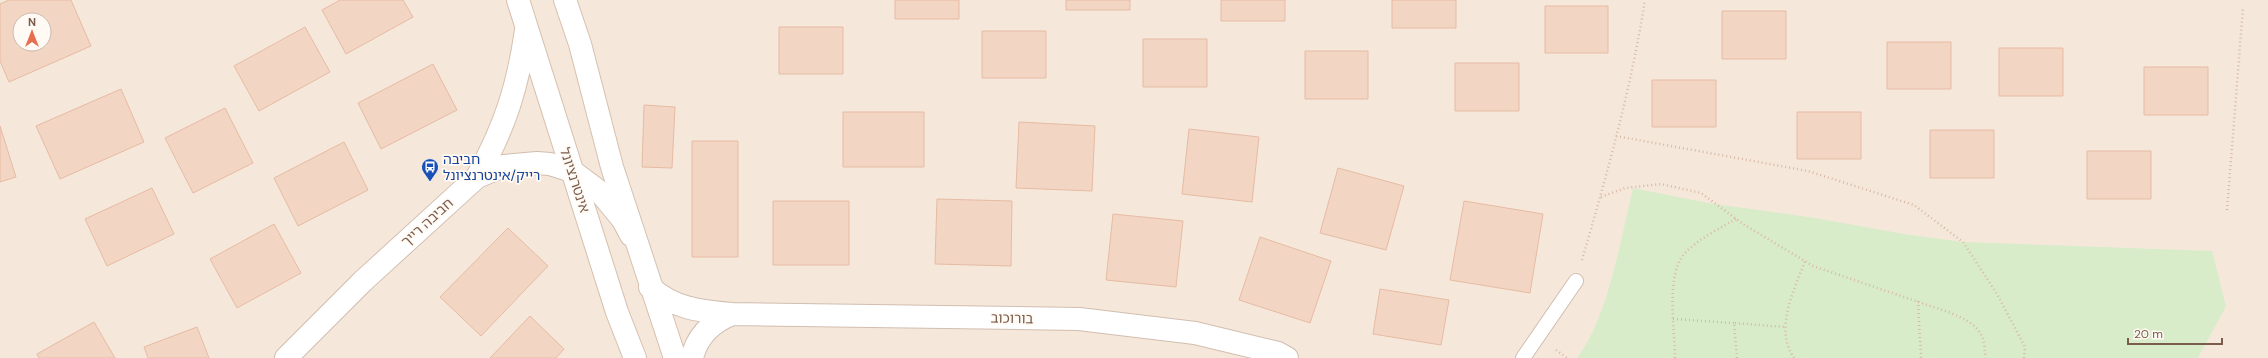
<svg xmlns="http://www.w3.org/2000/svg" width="2268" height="358" font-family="'DM Sans','Noto Sans Hebrew',sans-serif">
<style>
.residential{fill:#f5e8da;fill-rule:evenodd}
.green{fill:#d8ecc9}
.building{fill:#f3d5c3;stroke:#e6bba3;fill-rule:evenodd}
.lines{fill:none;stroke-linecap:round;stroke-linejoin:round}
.lane-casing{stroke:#d1beb0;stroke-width:16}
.street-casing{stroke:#d1beb0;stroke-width:24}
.secondary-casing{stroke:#d6c0b0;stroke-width:24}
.path{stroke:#d9b8a5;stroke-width:2.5;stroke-dasharray:1 3;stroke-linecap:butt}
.lane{stroke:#fff;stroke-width:14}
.street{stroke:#fff;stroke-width:22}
.secondary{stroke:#fff;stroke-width:22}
.labels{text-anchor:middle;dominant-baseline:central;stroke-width:3.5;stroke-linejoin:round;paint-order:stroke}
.transit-label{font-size:14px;fill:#164399;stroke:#fffaf3;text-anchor:start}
.street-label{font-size:14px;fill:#7a5c4d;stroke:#fffaf3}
</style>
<rect width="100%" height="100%" fill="#fdf6ec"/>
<path class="residential" d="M 0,0 L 2268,0 L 2268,358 L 0,358 ZM 20,20 L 44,20 L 44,44 L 20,44 Z"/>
<path class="green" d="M 1633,188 L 1708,203 L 1815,218 L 1904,234 L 1963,242 L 2212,251 L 2226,306 L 2198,358 L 1577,358 C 1608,319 1621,237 1633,188 Z"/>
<path class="building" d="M 9,0 L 71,0 L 91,46 L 9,82 L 0,61 L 0,4 ZM 20,20 L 44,20 L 44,44 L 20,44 Z
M 340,0 L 403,0 L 413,17 L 346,54 L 322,10 Z
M 895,0 L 959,0 L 959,19 L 895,19 Z
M 1066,0 L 1130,0 L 1130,10 L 1066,10 Z
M 1221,0 L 1285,0 L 1285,21 L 1221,21 Z
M 1392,0 L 1456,0 L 1456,28 L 1392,28 Z
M 1545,6 L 1608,6 L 1608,53 L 1545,53 Z
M 1722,11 L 1786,11 L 1786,59 L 1722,59 Z
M 305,27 L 330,72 L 259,111 L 234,66 Z
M 779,27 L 843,27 L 843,74 L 779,74 Z
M 982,31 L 1046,31 L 1046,78 L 982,78 Z
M 1143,39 L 1207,39 L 1207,87 L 1143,87 Z
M 1887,42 L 1951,42 L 1951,89 L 1887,89 Z
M 1999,48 L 2063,48 L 2063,96 L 1999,96 Z
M 1305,51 L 1368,51 L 1368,99 L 1305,99 Z
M 1455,63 L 1519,63 L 1519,111 L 1455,111 Z
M 433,64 L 457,110 L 381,149 L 358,103 Z
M 2144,67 L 2208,67 L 2208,115 L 2144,115 Z
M 1652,80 L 1716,80 L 1716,127 L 1652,127 Z
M 121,89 L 144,142 L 60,179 L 36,126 Z
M 644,105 L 675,107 L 672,168 L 642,167 Z
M 225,108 L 253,163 L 193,193 L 165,138 Z
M 843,112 L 924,112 L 924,167 L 843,167 Z
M 1797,112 L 1861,112 L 1861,159 L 1797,159 Z
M 1019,122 L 1095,126 L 1092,191 L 1016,188 Z
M 0,126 L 16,177 L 0,182 Z
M 1189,129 L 1259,137 L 1252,202 L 1182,194 Z
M 1930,130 L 1994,130 L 1994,178 L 1930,178 Z
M 692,141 L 738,141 L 738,257 L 692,257 Z
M 344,142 L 368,190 L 298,226 L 274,178 Z
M 2087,151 L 2151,151 L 2151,199 L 2087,199 Z
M 1338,168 L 1404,186 L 1386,250 L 1320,233 Z
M 152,188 L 174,234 L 107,266 L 85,219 Z
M 937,199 L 1012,201 L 1011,266 L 935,264 Z
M 773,201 L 849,201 L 849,265 L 773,265 Z
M 1464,201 L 1543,214 L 1530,293 L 1450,280 Z
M 1113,214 L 1183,221 L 1176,287 L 1106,280 Z
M 274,224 L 301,273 L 237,308 L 210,259 Z
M 508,228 L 548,266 L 481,336 L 440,297 Z
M 1260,237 L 1331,261 L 1310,323 L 1239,300 Z
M 1380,289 L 1449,300 L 1441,345 L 1373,334 Z
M 530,316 L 564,349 L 556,358 L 490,358 Z
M 94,322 L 115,358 L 39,358 L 37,354 Z
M 197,327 L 209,358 L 148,358 L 144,347 Z"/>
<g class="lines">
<g class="lane-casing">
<path id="lane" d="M 1523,358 L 1576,281"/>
</g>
<g class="street-casing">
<path id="street" d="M 650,287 C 674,309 701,311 732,314 L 1079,319 L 1195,333 L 1278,353 L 1287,358
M 286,358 L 363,281 L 477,177 L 504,166 L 537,163 L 550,164 L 572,171 L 600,192 L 623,220 L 631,235
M 692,358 C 697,336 712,322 732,314"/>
</g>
<g class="secondary-casing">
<path id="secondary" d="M 518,0 L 617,312 L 635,358
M 565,0 L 580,44 L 612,167 L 675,358
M 477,177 C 505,127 518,86 526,30"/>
</g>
<path class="path" d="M 1616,136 L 1808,171 L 1914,205 L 1963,242 L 1997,294 L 2025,347 L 2024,358
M 1601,197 L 1625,188 L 1661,184 L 1701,193 L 1743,224 L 1813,266 L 1951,313 C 1974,323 1986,330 1985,358
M 2227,210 L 2243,8
M 1582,260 C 1607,174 1631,89 1645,0
M 1918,301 L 1921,358
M 1673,319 L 1734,323
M 1556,350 L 1567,358
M 1675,358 C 1675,331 1665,274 1685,253 C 1699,238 1719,229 1736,219
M 1737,358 L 1734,323 L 1785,327
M 1794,358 C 1774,329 1794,290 1805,261"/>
<use href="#lane" class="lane"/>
<use href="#street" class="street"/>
<use href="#secondary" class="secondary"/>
</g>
<defs>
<g id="bus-pin" transform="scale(0.9)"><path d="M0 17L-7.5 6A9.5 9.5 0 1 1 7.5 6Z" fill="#1a4fb4" stroke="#fffaf3"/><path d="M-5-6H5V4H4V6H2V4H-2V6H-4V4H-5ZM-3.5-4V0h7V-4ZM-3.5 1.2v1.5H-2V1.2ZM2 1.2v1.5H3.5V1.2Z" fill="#fff"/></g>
</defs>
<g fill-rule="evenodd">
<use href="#bus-pin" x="430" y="167"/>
</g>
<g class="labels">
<g class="transit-label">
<text x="443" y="159">חביבה<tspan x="443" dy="16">רייק/אינטרנציונל</tspan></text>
</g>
<g class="street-label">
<text transform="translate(575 180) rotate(72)">אינטרנציונל</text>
<text transform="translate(427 222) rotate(-42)">חביבה רייך</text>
<text transform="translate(1012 318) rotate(1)">בורוכוב</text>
</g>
</g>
<g transform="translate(32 32)"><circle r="19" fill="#fffaf3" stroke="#cabbb1"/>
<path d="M0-3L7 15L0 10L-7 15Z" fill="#e76f51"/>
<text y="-6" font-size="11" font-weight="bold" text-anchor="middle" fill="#7a5c4d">N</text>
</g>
<path d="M2128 338v6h94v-6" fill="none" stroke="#7a5c4d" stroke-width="2"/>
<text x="2134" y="338" font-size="12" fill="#7a5c4d" stroke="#fffaf3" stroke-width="3" paint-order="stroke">20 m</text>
</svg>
